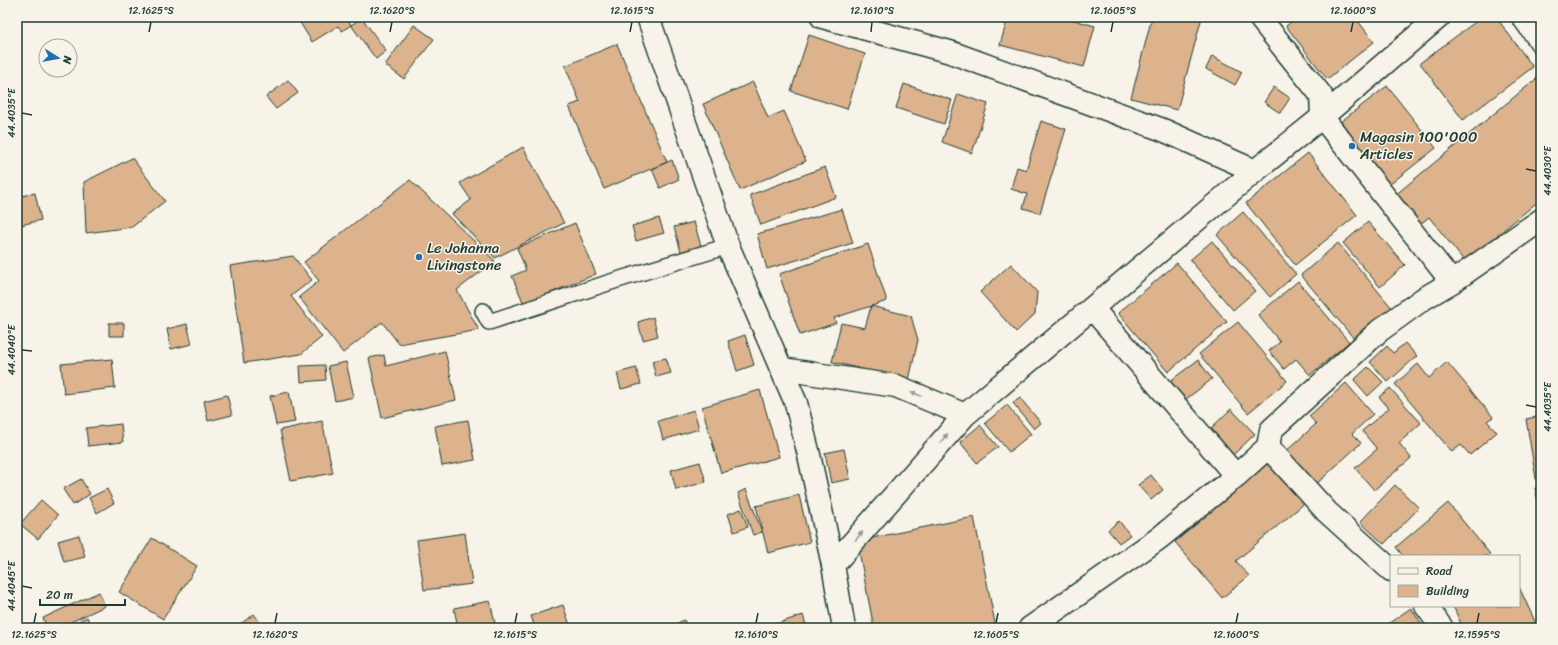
<svg xmlns="http://www.w3.org/2000/svg" width="1558" height="645" font-family="Sriracha,sans-serif">
<style>
.building{fill:#dcb38c;stroke:#1f3d34}
.lines{fill:none;stroke-linecap:round;stroke-linejoin:round}
.service-casing{stroke:#1f3d34;stroke-width:18}
.minor-casing{stroke:#1f3d34;stroke-width:25}
.secondary-casing{stroke:#1f3d34;stroke-width:25}
.service{stroke:#f7f3e8;stroke-width:15}
.minor{stroke:#f7f3e8;stroke-width:22}
.secondary{stroke:#f7f3e8;stroke-width:22}
.oneway{fill:#8b988e}
.ticks{fill:none;stroke:#1f3d34;stroke-width:1.5}
.poi-dot{fill:#1f6fb2;stroke:#f7f3e8;stroke-width:1.5}
.labels{text-anchor:middle;dominant-baseline:central;stroke-width:3;stroke-linejoin:round;paint-order:stroke}
.poi-label{font-size:15px;fill:#1f3d34;stroke:#f7f3e8;text-anchor:start}
.neatline{fill:none;stroke:#1f3d34;stroke-width:1.5}
.ticks-label{font-size:10px;text-anchor:middle;fill:#1f3d34}
</style>
<rect width="100%" height="100%" fill="#f7f3e8"/>
<filter id="ink" filterUnits="userSpaceOnUse"><feTurbulence type="fractalNoise" baseFrequency=".025" numOctaves="2"/><feDisplacementMap in="SourceGraphic" scale="8" xChannelSelector="R" yChannelSelector="G"/><feConvolveMatrix kernelMatrix="1 2 1 2 8 2 1 2 1" color-interpolation-filters="sRGB"/></filter>
<g filter="url(#ink)">
<path class="building" d="M 305,17 L 346,17 L 351,25 L 342,31 L 338,26 L 312,42 L 299,21 Z
M 1008,17 L 1067,17 L 1067,18 L 1095,26 L 1084,67 L 1000,45 Z
M 1152,17 L 1202,17 L 1177,110 L 1131,98 Z
M 1297,17 L 1355,17 L 1374,42 L 1327,79 L 1286,26 Z
M 1482,17 L 1496,17 L 1533,67 L 1463,120 L 1420,63 Z
M 362,18 L 386,51 L 376,59 L 351,25 Z
M 414,25 L 434,39 L 404,79 L 385,65 Z
M 809,35 L 865,54 L 847,109 L 791,91 Z
M 617,44 L 667,162 L 604,189 L 569,106 L 580,102 L 565,66 Z
M 1212,56 L 1242,72 L 1235,85 L 1206,69 Z
M 1541,75 L 1541,199 L 1465,262 L 1429,217 L 1418,226 L 1394,196 Z
M 288,80 L 298,93 L 276,109 L 266,97 Z
M 753,82 L 768,118 L 784,111 L 806,161 L 740,190 L 703,104 Z
M 904,84 L 952,100 L 944,124 L 896,108 Z
M 1387,86 L 1436,148 L 1389,185 L 1339,123 Z
M 1274,87 L 1290,98 L 1280,113 L 1264,102 Z
M 958,94 L 988,104 L 972,153 L 942,142 Z
M 1041,121 L 1066,129 L 1040,213 L 1023,208 L 1027,194 L 1011,189 L 1017,167 L 1026,170 Z
M 523,147 L 564,223 L 495,258 L 452,214 L 471,200 L 460,183 Z
M 1308,153 L 1357,215 L 1295,265 L 1246,203 Z
M 132,158 L 165,201 L 132,227 L 86,233 L 84,182 Z
M 672,160 L 679,179 L 660,188 L 652,169 Z
M 825,167 L 836,197 L 761,225 L 750,195 Z
M 410,180 L 495,261 L 457,290 L 479,330 L 399,344 L 382,322 L 343,353 L 299,297 L 319,281 L 304,262 Z
M 35,193 L 41,220 L 21,225 L 17,209 L 17,197 Z
M 842,209 L 853,243 L 767,269 L 757,234 Z
M 1243,212 L 1296,274 L 1270,297 L 1217,235 Z
M 659,218 L 664,233 L 636,241 L 632,226 Z
M 694,222 L 701,246 L 681,252 L 674,227 Z
M 1368,222 L 1405,265 L 1380,287 L 1343,243 Z
M 575,223 L 596,274 L 524,304 L 512,276 L 526,270 L 517,248 Z
M 1212,241 L 1255,291 L 1233,310 L 1190,260 Z
M 1338,243 L 1392,308 L 1355,340 L 1301,275 Z
M 868,244 L 887,301 L 834,318 L 836,323 L 800,335 L 779,274 Z
M 293,256 L 312,280 L 291,296 L 322,337 L 301,354 L 244,363 L 230,266 Z
M 1177,263 L 1227,322 L 1168,372 L 1118,313 Z
M 1011,264 L 1037,292 L 1035,314 L 1016,332 L 980,292 Z
M 1298,281 L 1349,342 L 1310,375 L 1296,359 L 1284,369 L 1269,351 L 1280,342 L 1258,315 Z
M 871,306 L 911,316 L 918,340 L 909,380 L 832,362 L 841,323 L 865,328 Z
M 653,317 L 658,336 L 643,340 L 638,322 Z
M 1238,322 L 1287,381 L 1248,413 L 1199,354 Z
M 109,323 L 124,323 L 124,336 L 109,336 Z
M 187,324 L 192,344 L 171,349 L 167,329 Z
M 745,335 L 754,365 L 737,371 L 728,341 Z
M 1405,343 L 1417,356 L 1388,382 L 1370,362 L 1387,346 L 1393,353 Z
M 445,351 L 456,400 L 382,418 L 369,358 L 384,355 L 386,366 Z
M 666,358 L 671,373 L 656,377 L 652,361 Z
M 112,359 L 115,388 L 64,394 L 61,364 Z
M 1198,360 L 1212,379 L 1185,400 L 1170,381 Z
M 346,362 L 354,397 L 335,401 L 328,366 Z
M 1447,362 L 1493,417 L 1487,421 L 1497,432 L 1470,455 L 1461,445 L 1452,452 L 1395,384 L 1418,364 L 1429,378 Z
M 325,365 L 326,380 L 301,382 L 300,366 Z
M 1368,367 L 1383,382 L 1368,396 L 1354,380 Z
M 636,368 L 641,384 L 621,389 L 617,373 Z
M 1346,383 L 1373,414 L 1352,434 L 1361,443 L 1313,487 L 1283,454 L 1316,424 L 1309,416 Z
M 1390,388 L 1421,423 L 1399,443 L 1411,458 L 1374,490 L 1355,468 L 1377,449 L 1362,431 L 1389,408 L 1379,397 Z
M 760,390 L 779,457 L 721,473 L 702,407 Z
M 289,392 L 295,422 L 276,425 L 270,396 Z
M 227,395 L 232,415 L 208,421 L 204,401 Z
M 1020,398 L 1041,423 L 1034,429 L 1013,403 Z
M 1007,405 L 1031,434 L 1009,452 L 985,423 Z
M 1231,409 L 1255,434 L 1233,455 L 1209,430 Z
M 694,410 L 699,429 L 663,440 L 658,421 Z
M 1541,416 L 1541,478 L 1536,479 L 1526,419 Z
M 468,420 L 475,460 L 442,466 L 435,426 Z
M 322,421 L 333,473 L 291,481 L 280,430 Z
M 121,424 L 123,442 L 88,446 L 86,428 Z
M 980,425 L 998,447 L 977,463 L 960,442 Z
M 844,449 L 850,479 L 831,483 L 825,453 Z
M 1271,461 L 1306,502 L 1236,561 L 1249,576 L 1222,598 L 1175,542 Z
M 700,462 L 706,482 L 676,490 L 671,470 Z
M 1151,475 L 1163,490 L 1151,500 L 1138,485 Z
M 81,479 L 90,494 L 73,505 L 63,489 Z
M 1395,485 L 1419,508 L 1384,544 L 1360,522 Z
M 1541,487 L 1541,515 L 1535,488 Z
M 107,489 L 114,503 L 97,513 L 89,498 Z
M 746,489 L 762,532 L 753,535 L 738,493 Z
M 799,495 L 810,542 L 768,553 L 756,506 Z
M 41,500 L 58,515 L 38,539 L 20,524 Z
M 1448,503 L 1490,554 L 1488,556 L 1403,556 L 1396,547 Z
M 741,509 L 748,527 L 734,532 L 728,514 Z
M 974,517 L 996,628 L 874,628 L 857,541 Z
M 1119,521 L 1130,535 L 1119,543 L 1108,530 Z
M 465,533 L 472,584 L 424,590 L 417,540 Z
M 79,535 L 85,557 L 64,562 L 58,541 Z
M 152,538 L 197,566 L 163,619 L 119,592 Z
M 1519,587 L 1538,628 L 1463,628 L 1453,606 L 1519,606 Z
M 99,592 L 105,606 L 58,628 L 47,628 L 43,618 Z
M 490,601 L 496,628 L 458,628 L 454,608 Z
M 563,605 L 571,628 L 535,628 L 531,616 Z
M 1411,608 L 1424,628 L 1382,628 Z
M 254,614 L 264,628 L 235,628 Z
M 803,615 L 807,628 L 771,628 L 770,626 Z
M 87,617 L 92,628 L 64,628 Z
M 684,620 L 688,628 L 668,628 Z"/>
<g class="lines">
<g class="service-casing">
<path id="service" d="M 483,311 L 489,322 L 614,281 L 728,246"/>
</g>
<g class="minor-casing">
<path id="minor" d="M 822,17 L 950,52 L 1163,130 L 1255,171
M 1259,17 L 1321,95 L 1322,117 L 1452,282
M 1523,17 L 1541,42
M 1092,308 L 1236,476
M 782,369 L 896,386 L 965,415
M 1268,447 L 1327,512 L 1391,570
M 833,565 L 965,415 L 1255,171 L 1322,117 L 1439,17
M 1426,606 L 1442,628
M 1030,628 L 1158,539 L 1236,476 L 1268,447 L 1271,430 L 1379,331 L 1423,299 L 1452,282 L 1541,220"/>
</g>
<g class="secondary-casing">
<path id="secondary" d="M 648,17 L 728,246 L 796,403 L 809,455 L 833,565 L 844,628"/>
</g>
<use href="#service" class="service"/>
<use href="#minor" class="minor"/>
<use href="#secondary" class="secondary"/>
</g>
<defs><path id="oneway-solid" d="M-6-.8H1V-3.2L6.5 0L1 3.2V.8H-6Z"/></defs>
<g class="oneway">
<use href="#oneway-solid" transform="translate(916 394) rotate(-157)"/>
<use href="#oneway-solid" transform="translate(944 438) rotate(-49)"/>
<use href="#oneway-solid" transform="translate(859 536) rotate(-49)"/>
</g>
</g>
<path class="ticks" d="M 149,32 L 151,22M 390,32 L 392,22M 630,32 L 632,22M 871,32 L 872,22M 1111,32 L 1113,22M 1351,32 L 1353,22M 22,113 L 32,115M 1526,169 L 1536,171M 22,350 L 32,351M 1526,405 L 1536,407M 22,586 L 32,588M 34,623 L 36,613M 275,623 L 277,613M 515,623 L 517,613M 756,623 L 758,613M 996,623 L 998,613M 1236,623 L 1238,613M 1477,623 L 1479,613"/>
<g class="poi-dot">
<circle cx="1352" cy="146" r="4"/>
<circle cx="419" cy="257" r="4"/>
</g>
<g class="labels">
<g class="poi-label">
<text x="1360" y="137">Magasin 100'000<tspan x="1360" dy="17">Articles</tspan></text>
<text x="427" y="248">Le Johanna<tspan x="427" dy="17">Livingstone</tspan></text>
</g>
</g>
<rect width="1558" height="645" fill="none" stroke="#f7f3e8" stroke-width="44"/>
<rect x="1390" y="555" width="130" height="52" fill="#f7f3e8" stroke="#a1aaa0"/>
<rect x="1398" y="568" width="20" height="6" fill="#f7f3e8" stroke="#a1aaa0"/>
<text x="1426" y="575" font-size="12" fill="#1f3d34">Road</text>
<rect x="1398" y="585" width="20" height="12" fill="#dcb38c" stroke="#a1aaa0"/>
<text x="1426" y="595" font-size="12" fill="#1f3d34">Building</text>
<g transform="translate(58 58) rotate(101)"><circle r="19" fill="#f7f3e8" stroke="#a1aaa0"/>
<path d="M0-3L7 15L0 10L-7 15Z" fill="#1f6fb2"/>
<text y="-6" font-size="11" font-weight="bold" text-anchor="middle" fill="#1f3d34">N</text>
</g>
<path d="M40 599v6h85v-6" fill="none" stroke="#1f3d34" stroke-width="2"/>
<text x="46" y="599" font-size="12" fill="#1f3d34" stroke="#f7f3e8" stroke-width="3" paint-order="stroke">20 m</text>
<rect x="22" y="22" width="1514" height="601" class="neatline"/>
<g class="ticks-label">
<text x="151" y="14">12.1625°S</text>
<text x="392" y="14">12.1620°S</text>
<text x="632" y="14">12.1615°S</text>
<text x="872" y="14">12.1610°S</text>
<text x="1113" y="14">12.1605°S</text>
<text x="1353" y="14">12.1600°S</text>
<text transform="translate(11 113) rotate(-90)" y="4">44.4035°E</text>
<text transform="translate(1547 171) rotate(-90)" y="4">44.4030°E</text>
<text transform="translate(11 350) rotate(-90)" y="4">44.4040°E</text>
<text transform="translate(1547 407) rotate(-90)" y="4">44.4035°E</text>
<text transform="translate(11 586) rotate(-90)" y="4">44.4045°E</text>
<text x="34" y="638">12.1625°S</text>
<text x="275" y="638">12.1620°S</text>
<text x="515" y="638">12.1615°S</text>
<text x="756" y="638">12.1610°S</text>
<text x="996" y="638">12.1605°S</text>
<text x="1236" y="638">12.1600°S</text>
<text x="1477" y="638">12.1595°S</text>
</g>
</svg>
